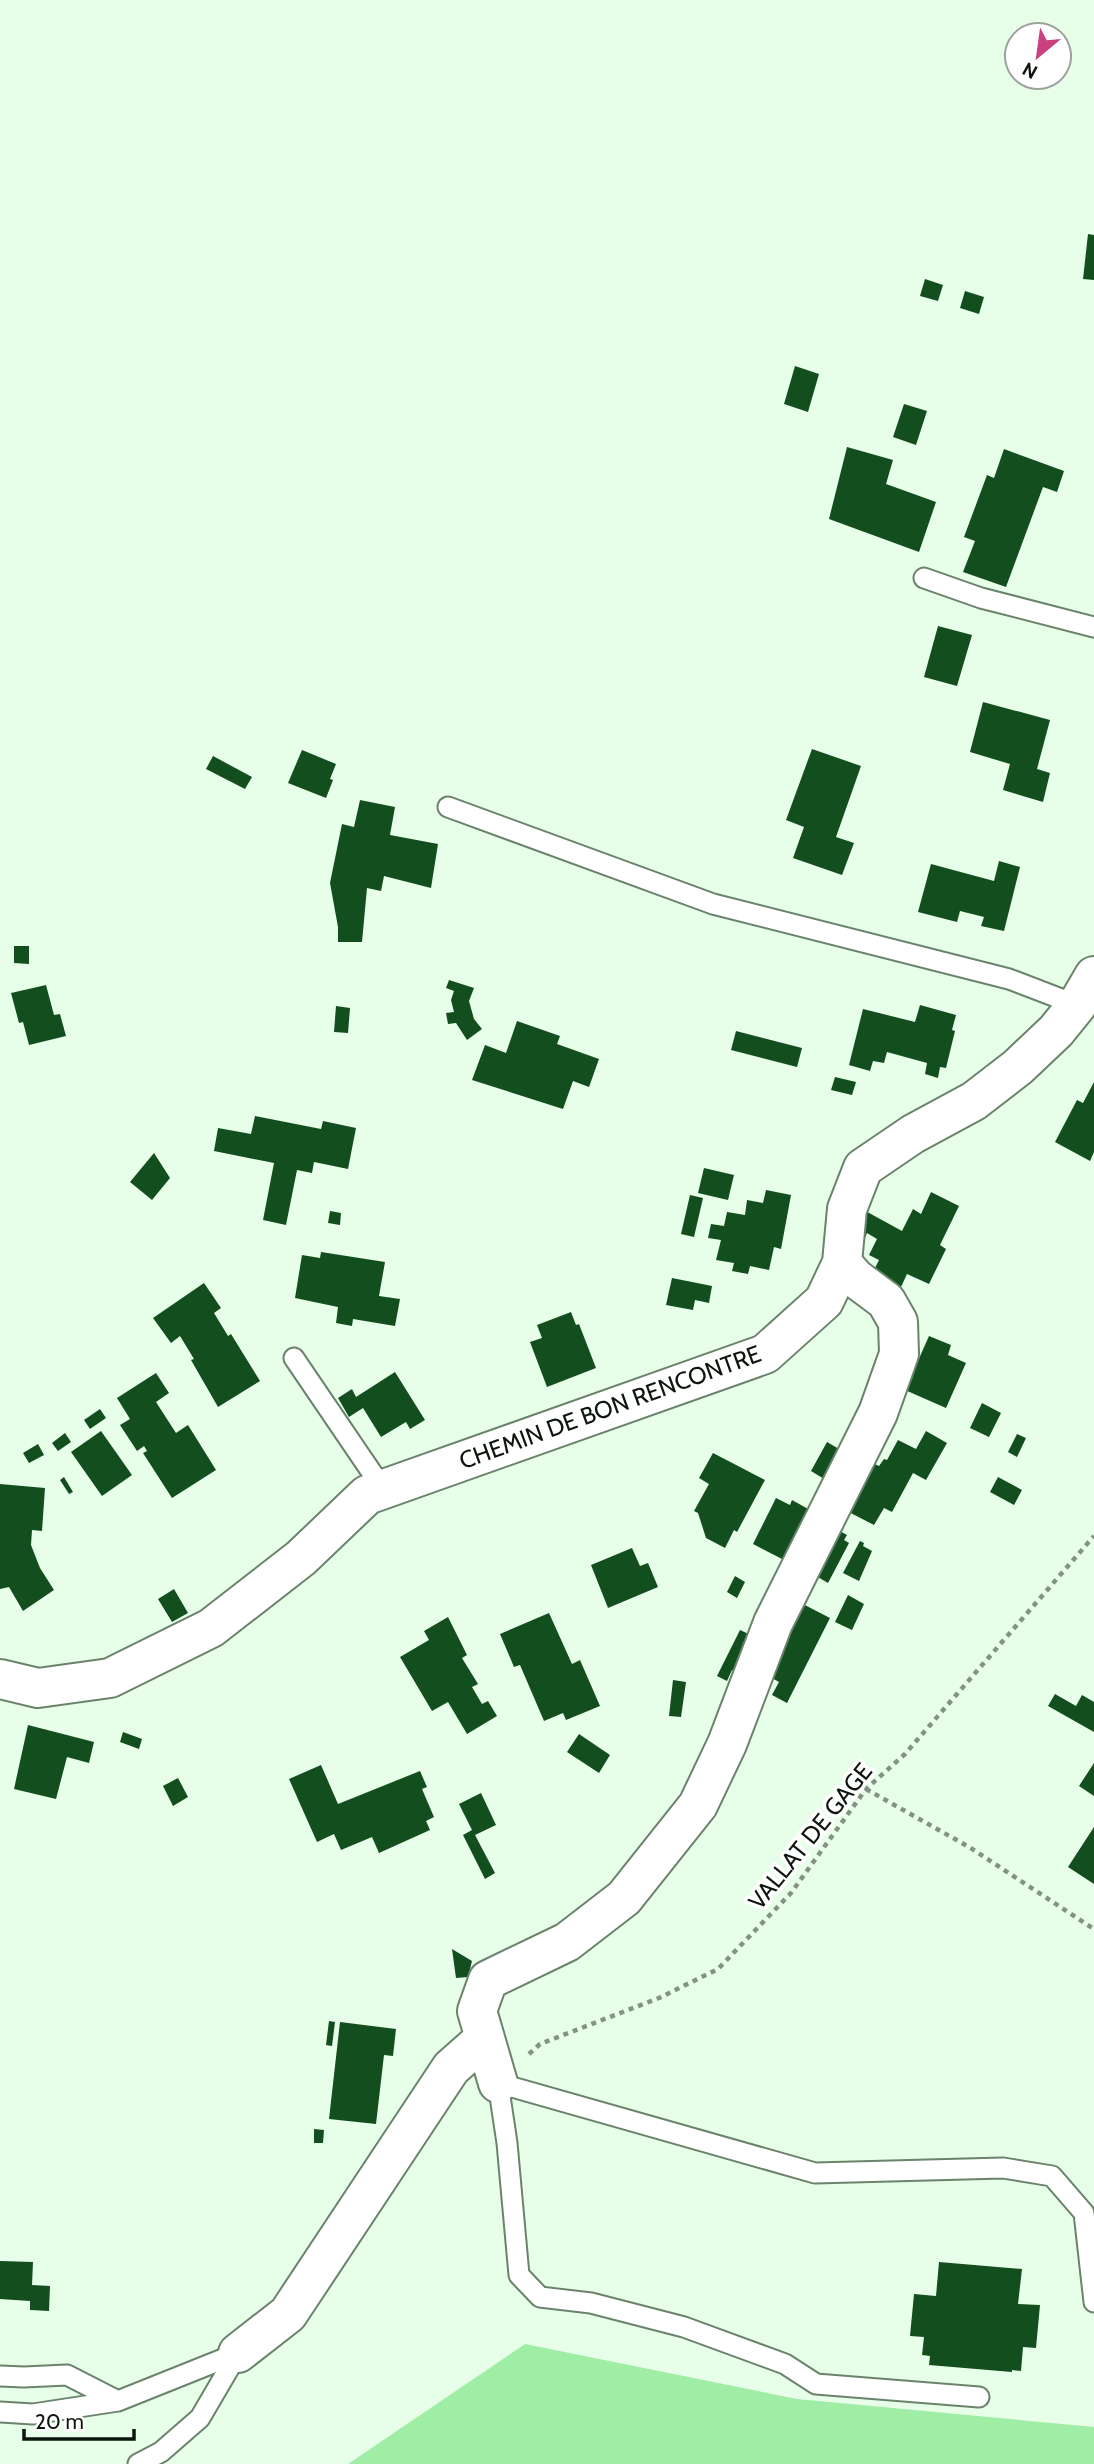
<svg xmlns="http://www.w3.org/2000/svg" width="1094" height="2464" font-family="Cabin,sans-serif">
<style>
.green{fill:#a0eda6}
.building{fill:#124e1e}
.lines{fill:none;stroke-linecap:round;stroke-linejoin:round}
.lane-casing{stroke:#6a836b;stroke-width:23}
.street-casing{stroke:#6a836b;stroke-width:42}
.path{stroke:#829383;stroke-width:4.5;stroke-dasharray:5 5;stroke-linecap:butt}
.lane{stroke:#fff;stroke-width:19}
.street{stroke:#fff;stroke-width:38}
.labels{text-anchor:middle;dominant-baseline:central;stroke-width:7;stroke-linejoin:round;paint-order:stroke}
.street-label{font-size:24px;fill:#0d160d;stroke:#fff}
</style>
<rect width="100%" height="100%" fill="#e7fee8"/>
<path class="green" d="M 525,2344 L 797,2399 L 1094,2427 L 1094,2464 L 348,2464 Z"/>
<path class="building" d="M 1088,234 L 1094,235 L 1094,280 L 1083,279 Z
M 925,279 L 943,285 L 938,301 L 920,296 Z
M 965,291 L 984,297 L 979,314 L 960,308 Z
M 795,366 L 819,374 L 808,412 L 784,404 Z
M 904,404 L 927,411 L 916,445 L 893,437 Z
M 847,447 L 893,460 L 886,484 L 936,502 L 919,552 L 829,519 Z
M 1004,449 L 1064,471 L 1057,492 L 1043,487 L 1006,587 L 963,572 L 975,541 L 964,537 L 987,475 L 994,478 Z
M 938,626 L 972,635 L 957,686 L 924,677 Z
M 983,702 L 1050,720 L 1037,769 L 1050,773 L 1043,802 L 1003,790 L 1010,764 L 970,752 Z
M 812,749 L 861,766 L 836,837 L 854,843 L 842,875 L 793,858 L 804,827 L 786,820 Z
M 302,750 L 336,764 L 330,779 L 333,780 L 326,798 L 288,783 Z
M 213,756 L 252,777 L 245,789 L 206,769 Z
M 360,800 L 395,807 L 390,835 L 438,844 L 431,888 L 384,876 L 381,891 L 367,888 L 362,942 L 338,942 L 338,927 L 330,883 L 342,824 L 354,827 Z
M 999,861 L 1020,867 L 1004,931 L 981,926 L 984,917 L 960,911 L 957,922 L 918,912 L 931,864 L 994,881 Z
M 14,946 L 29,946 L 29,964 L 14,963 Z
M 449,980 L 474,988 L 469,1001 L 474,1019 L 482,1029 L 467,1040 L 456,1023 L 448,1024 L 446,1013 L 454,1012 L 451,1000 L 454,991 L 446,988 Z
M 46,985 L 54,1015 L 60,1014 L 66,1036 L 29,1045 L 23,1022 L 19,1023 L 11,993 Z
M 920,1005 L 956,1015 L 952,1030 L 955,1031 L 946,1068 L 940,1067 L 938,1078 L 925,1074 L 927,1063 L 887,1052 L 884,1063 L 873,1061 L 870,1071 L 849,1065 L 863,1009 L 915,1022 Z
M 336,1006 L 350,1008 L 348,1033 L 334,1032 Z
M 517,1021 L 560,1036 L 557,1044 L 599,1059 L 589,1087 L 573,1081 L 563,1109 L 472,1080 L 485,1045 L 506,1053 Z
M 736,1031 L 802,1048 L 797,1067 L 731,1050 Z
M 835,1077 L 856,1082 L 852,1095 L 831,1090 Z
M 1094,1082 L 1094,1152 L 1090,1161 L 1055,1142 L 1077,1100 L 1083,1103 Z
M 255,1116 L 321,1129 L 323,1121 L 356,1128 L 348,1169 L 314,1162 L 312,1173 L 297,1170 L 286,1225 L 263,1220 L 274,1163 L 214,1151 L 218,1128 L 251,1134 Z
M 154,1153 L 170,1178 L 152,1200 L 130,1182 Z
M 704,1168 L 734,1175 L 728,1200 L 698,1193 Z
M 766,1190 L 791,1195 L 781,1249 L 774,1247 L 769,1270 L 750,1266 L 748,1274 L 732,1271 L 734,1263 L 716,1260 L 721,1240 L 708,1238 L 711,1224 L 724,1226 L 727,1212 L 745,1215 L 747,1200 L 763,1203 Z
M 931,1192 L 959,1206 L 940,1245 L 946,1249 L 929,1284 L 907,1274 L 901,1287 L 879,1276 L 874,1270 L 879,1260 L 869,1255 L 877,1239 L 867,1233 L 863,1243 L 858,1242 L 860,1208 L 902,1231 L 913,1209 L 921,1214 Z
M 690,1195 L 703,1198 L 694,1237 L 681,1234 Z
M 330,1211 L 341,1213 L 340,1225 L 328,1223 Z
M 321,1252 L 385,1262 L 379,1296 L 400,1299 L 395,1326 L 353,1319 L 352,1326 L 336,1323 L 338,1307 L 295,1298 L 302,1255 L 320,1258 Z
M 672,1278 L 712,1286 L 709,1303 L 695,1300 L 693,1310 L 666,1305 Z
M 204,1283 L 221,1308 L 214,1313 L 228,1336 L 231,1334 L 260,1381 L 218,1407 L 191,1360 L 194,1359 L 180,1336 L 171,1343 L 153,1318 Z
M 571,1312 L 576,1325 L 579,1324 L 596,1368 L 547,1387 L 530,1342 L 542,1338 L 537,1325 Z
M 929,1336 L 951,1345 L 948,1355 L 966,1363 L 946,1408 L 905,1390 Z
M 395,1372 L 425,1420 L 410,1429 L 406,1422 L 381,1437 L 363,1408 L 349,1417 L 338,1398 L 352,1389 L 356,1397 Z
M 156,1373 L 169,1393 L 156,1402 L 176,1433 L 188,1425 L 216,1470 L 172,1498 L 143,1453 L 147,1451 L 144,1446 L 137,1451 L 120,1425 L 130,1419 L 117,1398 Z
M 982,1403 L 1001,1413 L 989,1437 L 970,1428 Z
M 100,1409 L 106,1418 L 90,1429 L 84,1420 Z
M 101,1431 L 132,1475 L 102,1496 L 71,1452 Z
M 926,1431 L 947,1443 L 926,1480 L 913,1473 L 892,1512 L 884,1508 L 874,1525 L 841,1508 L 869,1461 L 879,1466 L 884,1459 L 887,1460 L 898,1440 L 916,1449 Z
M 65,1433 L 71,1442 L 58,1451 L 52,1443 Z
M 1017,1434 L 1026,1438 L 1017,1457 L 1008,1452 Z
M 827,1442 L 846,1453 L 829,1482 L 811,1471 Z
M 38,1444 L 44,1455 L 29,1463 L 23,1453 Z
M 713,1453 L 765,1480 L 737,1532 L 734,1530 L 725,1548 L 706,1538 L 698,1513 L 694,1511 L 709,1484 L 699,1478 Z
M 64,1477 L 73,1492 L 69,1494 L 60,1480 Z
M 998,1477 L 1022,1490 L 1014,1505 L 990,1492 Z
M 0,1484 L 45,1488 L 42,1531 L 32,1530 L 31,1545 L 40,1568 L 54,1590 L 23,1611 L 9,1587 L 0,1589 Z
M 776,1498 L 790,1505 L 792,1500 L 819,1515 L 788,1562 L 753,1544 Z
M 836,1529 L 847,1535 L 844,1540 L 849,1543 L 828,1583 L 811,1573 Z
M 860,1541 L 864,1543 L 863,1546 L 872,1551 L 859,1581 L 843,1573 Z
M 632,1548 L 640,1566 L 648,1563 L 658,1587 L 608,1608 L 591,1565 Z
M 735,1576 L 745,1582 L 737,1598 L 727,1592 Z
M 174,1589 L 188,1613 L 172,1622 L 158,1599 Z
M 848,1595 L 864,1604 L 852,1630 L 835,1622 Z
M 797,1601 L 830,1618 L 787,1703 L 772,1695 L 779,1682 L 761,1672 Z
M 549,1613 L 572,1664 L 580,1660 L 600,1706 L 566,1720 L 563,1713 L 544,1721 L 520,1665 L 514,1667 L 500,1634 Z
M 448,1617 L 467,1655 L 462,1658 L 478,1684 L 472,1687 L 482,1704 L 488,1701 L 497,1716 L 467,1734 L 448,1702 L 432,1711 L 400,1657 L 429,1640 L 424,1631 Z
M 740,1630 L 755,1637 L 738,1672 L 732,1670 L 727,1681 L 717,1676 Z
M 673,1680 L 686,1682 L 681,1717 L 669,1716 Z
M 1055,1694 L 1076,1706 L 1082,1695 L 1094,1702 L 1094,1732 L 1048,1706 Z
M 28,1725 L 94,1742 L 89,1763 L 67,1757 L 56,1799 L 14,1789 Z
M 123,1732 L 142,1739 L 139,1749 L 120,1742 Z
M 579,1734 L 610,1755 L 599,1773 L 567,1752 Z
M 1094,1763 L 1094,1796 L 1079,1786 Z
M 321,1765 L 338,1804 L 420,1771 L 427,1787 L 422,1789 L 434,1817 L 426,1821 L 430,1830 L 379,1853 L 372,1837 L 341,1850 L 334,1834 L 317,1842 L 289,1779 Z
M 178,1778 L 188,1797 L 173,1806 L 163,1786 Z
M 481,1793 L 496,1825 L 475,1835 L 495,1873 L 485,1879 L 463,1835 L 472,1830 L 459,1804 Z
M 1094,1827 L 1094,1884 L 1068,1867 Z
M 452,1949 L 472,1961 L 468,1977 L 456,1978 Z
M 329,2021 L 335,2022 L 332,2046 L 326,2045 Z
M 340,2022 L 396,2029 L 393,2056 L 384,2055 L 376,2124 L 329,2119 Z
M 314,2129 L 324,2130 L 323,2143 L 314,2143 Z
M 0,2261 L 33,2262 L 32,2285 L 50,2286 L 49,2311 L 30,2310 L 30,2301 L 0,2299 Z
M 939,2262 L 1022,2269 L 1018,2304 L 1040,2305 L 1036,2348 L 1023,2347 L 1021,2371 L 1012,2370 L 1012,2372 L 929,2365 L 930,2356 L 922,2355 L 924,2337 L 910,2336 L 914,2294 L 936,2296 Z"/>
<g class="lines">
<g class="lane-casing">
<path id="lane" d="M 924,578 L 981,598 L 1094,627
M 448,807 L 713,904 L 1009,979 L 1077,1005
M 294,1358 L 383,1489
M 0,2376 L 24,2377 L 67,2375 L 118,2401 L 238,2353
M 979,2397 L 816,2384 L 785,2364 L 684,2327 L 591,2303 L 540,2297 L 519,2275 L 507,2143 L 498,2083 L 815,2173 L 1003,2168 L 1052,2176 L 1084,2213 L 1094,2302
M 0,2412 L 33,2414 L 118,2401
M 138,2464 L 161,2452 L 200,2418 L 238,2353"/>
</g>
<g class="street-casing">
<path id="street" d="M 0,1679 L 38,1688 L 110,1678 L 211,1628 L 301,1558 L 367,1495 L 765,1354 L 824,1301 L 842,1263 L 847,1209 L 863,1168 L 913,1134 L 974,1101 L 1018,1067 L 1056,1031 L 1077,1005 L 1094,976
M 498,2083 L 477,2011 L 488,1980 L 567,1942 L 624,1898 L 698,1805 L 727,1744 L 773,1623 L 878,1413 L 899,1354 L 898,1322 L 886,1301 L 855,1278 L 842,1263
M 238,2353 L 288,2314 L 451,2068 L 485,2038"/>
</g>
<path class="path" d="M 866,1789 L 969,1847 L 1094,1929
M 529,2054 L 540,2044 L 659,1998 L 718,1969 L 791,1893 L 866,1789 L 905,1754 L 1094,1536"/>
<use href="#lane" class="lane"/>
<use href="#street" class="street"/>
</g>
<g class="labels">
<g class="street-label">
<text transform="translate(610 1407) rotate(-20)">CHEMIN DE BON RENCONTRE</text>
<text transform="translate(810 1836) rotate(-51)">VALLAT DE GAGE</text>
</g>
</g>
<g transform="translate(1038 56) rotate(209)"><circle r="33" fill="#ffffff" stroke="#9ea29e" stroke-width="2"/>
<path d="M0-5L12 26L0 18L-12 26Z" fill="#c9417f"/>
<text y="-10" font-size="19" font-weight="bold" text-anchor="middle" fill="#0d160d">N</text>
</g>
<path d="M24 2429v10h110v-10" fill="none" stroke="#0d160d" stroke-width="3.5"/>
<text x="35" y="2429" font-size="21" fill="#0d160d" stroke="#ffffff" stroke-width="5" paint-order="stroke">20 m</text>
</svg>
